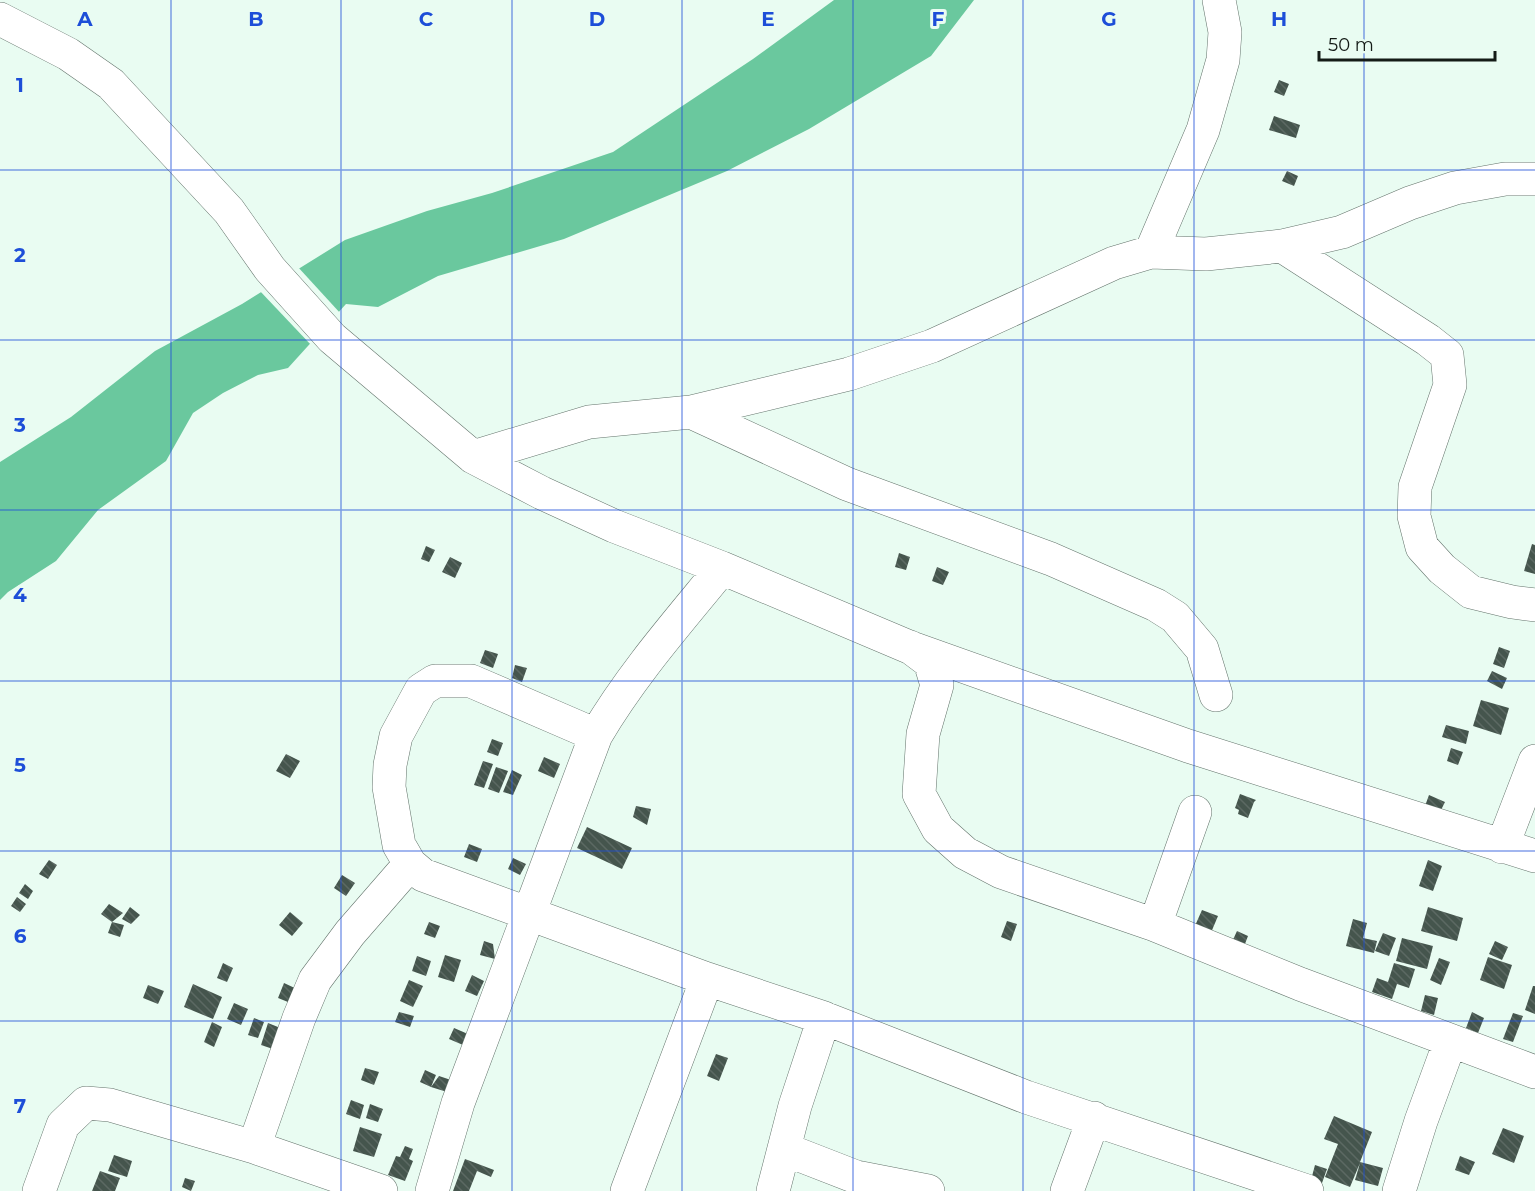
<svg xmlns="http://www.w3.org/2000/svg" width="1535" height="1191" font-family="Montserrat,sans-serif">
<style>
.water{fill:#6ac89e}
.pier{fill:#e9fcf2}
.building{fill:url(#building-back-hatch)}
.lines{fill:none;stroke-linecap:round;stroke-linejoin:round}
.minor-casing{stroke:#64746c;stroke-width:34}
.minor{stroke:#fff;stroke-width:33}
.grid{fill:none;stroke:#1d4ed8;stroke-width:1.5;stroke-opacity:0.55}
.grid-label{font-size:20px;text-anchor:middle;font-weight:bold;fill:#1d4ed8;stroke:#e9fcf2;stroke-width:6;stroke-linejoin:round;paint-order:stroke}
</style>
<defs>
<pattern id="building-back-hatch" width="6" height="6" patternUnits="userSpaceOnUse" patternTransform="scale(1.5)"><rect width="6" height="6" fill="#45554d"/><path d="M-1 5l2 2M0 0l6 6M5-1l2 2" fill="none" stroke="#5c6963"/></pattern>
</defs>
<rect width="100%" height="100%" fill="#e9fcf2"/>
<path class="water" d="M 834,0 L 974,0 L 931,56 L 809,129 L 727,171 L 564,239 L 438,276 L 378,307 L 346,304 L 288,368 L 258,375 L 223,393 L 193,413 L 166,461 L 98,510 L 56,561 L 8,592 L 0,600 L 0,462 L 71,417 L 155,351 L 242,304 L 345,240 L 427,211 L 492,193 L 613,152 L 753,59 Z"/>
<path class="pier" d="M 297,266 L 341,314 L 312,346 L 259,290 Z"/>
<path class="building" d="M 1279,80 L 1289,84 L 1284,96 L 1274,92 Z
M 1274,116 L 1300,125 L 1296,138 L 1269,130 Z
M 1287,171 L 1298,176 L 1294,186 L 1282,181 Z
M 1532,544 L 1535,545 L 1535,574 L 1524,571 Z
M 426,546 L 435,550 L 429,562 L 421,559 Z
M 899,553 L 910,557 L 906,570 L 895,567 Z
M 450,557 L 462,563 L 455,578 L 442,572 Z
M 937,567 L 949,572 L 943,585 L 932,581 Z
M 1499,647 L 1510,651 L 1504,668 L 1493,664 Z
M 485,650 L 498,654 L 493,668 L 480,663 Z
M 515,665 L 527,668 L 522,682 L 512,678 Z
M 1492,671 L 1507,678 L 1502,689 L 1487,681 Z
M 1481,700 L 1509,708 L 1501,735 L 1473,726 Z
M 1446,725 L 1469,731 L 1466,744 L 1442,737 Z
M 492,739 L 503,743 L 498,756 L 487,752 Z
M 1451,748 L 1463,752 L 1458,765 L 1447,761 Z
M 286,754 L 300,761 L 290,778 L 276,771 Z
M 544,757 L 560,764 L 554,778 L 538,771 Z
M 483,761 L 493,764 L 484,788 L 474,785 Z
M 496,767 L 508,771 L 499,793 L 488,789 Z
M 512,770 L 522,775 L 513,795 L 503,792 Z
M 1240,794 L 1256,800 L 1254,802 L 1248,818 L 1238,814 L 1239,810 L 1235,808 Z
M 1429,795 L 1445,802 L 1440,812 L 1425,806 Z
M 636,806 L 651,809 L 647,825 L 633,817 Z
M 587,827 L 632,848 L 622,869 L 577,848 Z
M 469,844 L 482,849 L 477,862 L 464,857 Z
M 513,858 L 526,864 L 520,875 L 508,869 Z
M 49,860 L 57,865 L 48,879 L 39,874 Z
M 1428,860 L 1442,866 L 1433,891 L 1419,886 Z
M 342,875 L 355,883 L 346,896 L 334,888 Z
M 25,884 L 33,891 L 28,899 L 19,893 Z
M 17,897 L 26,904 L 20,912 L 11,906 Z
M 109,904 L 123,913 L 112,922 L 101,914 Z
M 130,907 L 140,915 L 131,924 L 122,919 Z
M 1428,907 L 1463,918 L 1457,941 L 1421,931 Z
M 1202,910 L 1218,916 L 1210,935 L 1194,928 Z
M 290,912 L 303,923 L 292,936 L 279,925 Z
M 1353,919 L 1367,923 L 1363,938 L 1377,941 L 1374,953 L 1346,946 Z
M 1007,921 L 1017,924 L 1011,941 L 1001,937 Z
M 112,922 L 124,925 L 120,937 L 108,933 Z
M 429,922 L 440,926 L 435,938 L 424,934 Z
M 1237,931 L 1248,936 L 1243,949 L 1231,944 Z
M 1383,933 L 1396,938 L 1389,956 L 1375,951 Z
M 1402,938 L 1433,946 L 1427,969 L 1396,961 Z
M 484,941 L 493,944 L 495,959 L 480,955 Z
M 1495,941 L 1508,947 L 1502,960 L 1489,954 Z
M 445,955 L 461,960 L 454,982 L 438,977 Z
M 417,956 L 431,961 L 426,976 L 412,971 Z
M 1488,957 L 1512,965 L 1504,989 L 1480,980 Z
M 1439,958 L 1450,962 L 1441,985 L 1430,980 Z
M 223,963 L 233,968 L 227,982 L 217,978 Z
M 1394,963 L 1415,969 L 1409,988 L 1397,984 L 1392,999 L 1372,992 L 1377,978 L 1388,982 Z
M 472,975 L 484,981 L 477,996 L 465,991 Z
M 409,980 L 423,986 L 413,1007 L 400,1001 Z
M 284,983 L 299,990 L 293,1004 L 278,998 Z
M 193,984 L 222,997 L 213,1019 L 184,1007 Z
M 148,985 L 164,991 L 158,1004 L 143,998 Z
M 1533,986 L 1535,986 L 1535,1014 L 1525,1010 Z
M 1425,995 L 1438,998 L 1434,1015 L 1421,1011 Z
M 234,1003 L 248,1009 L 241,1025 L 227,1019 Z
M 399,1012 L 414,1016 L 410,1027 L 395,1022 Z
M 1472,1012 L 1484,1018 L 1478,1033 L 1466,1028 Z
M 1513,1013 L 1523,1016 L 1513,1042 L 1503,1039 Z
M 254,1018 L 264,1022 L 258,1038 L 248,1035 Z
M 212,1022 L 222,1027 L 214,1047 L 204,1042 Z
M 268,1023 L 283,1029 L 276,1050 L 261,1045 Z
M 454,1028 L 468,1034 L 463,1045 L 449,1039 Z
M 716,1054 L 728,1058 L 719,1081 L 707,1076 Z
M 365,1068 L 379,1072 L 374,1085 L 361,1080 Z
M 425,1070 L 436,1075 L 431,1087 L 420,1082 Z
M 439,1076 L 451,1080 L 447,1092 L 431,1087 Z
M 351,1100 L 364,1105 L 360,1119 L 346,1114 Z
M 370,1104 L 383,1109 L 378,1122 L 366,1118 Z
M 1334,1116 L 1372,1132 L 1360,1162 L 1383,1168 L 1378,1186 L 1355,1180 L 1360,1163 L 1350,1187 L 1325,1177 L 1338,1144 L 1324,1139 Z
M 360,1127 L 382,1134 L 374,1157 L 353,1151 Z
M 1503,1128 L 1524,1136 L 1514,1163 L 1492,1154 Z
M 405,1146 L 413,1149 L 409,1159 L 413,1161 L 405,1181 L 388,1175 L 396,1156 L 400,1157 Z
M 114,1155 L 132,1161 L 127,1177 L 108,1171 Z
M 1460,1156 L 1475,1162 L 1469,1175 L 1455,1170 Z
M 465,1159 L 494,1170 L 491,1177 L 477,1171 L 469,1191 L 453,1191 Z
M 1315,1165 L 1327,1169 L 1322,1183 L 1311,1180 Z
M 100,1171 L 120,1178 L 115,1191 L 92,1191 Z
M 185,1178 L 195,1181 L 191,1191 L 182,1187 Z"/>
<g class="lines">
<g class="minor-casing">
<path id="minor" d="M 0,19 L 68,54 L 111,84 L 229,211 L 270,269 L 332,338 L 473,457 L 542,493 L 614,526 L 722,568 L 909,647 L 1188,746 L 1535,856
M 1282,246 L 1428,340 L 1447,355 L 1450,385 L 1415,487 L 1414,516 L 1422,547 L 1442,569 L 1471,592 L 1512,602 L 1535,605
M 1151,252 L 1203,130 L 1223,60 L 1225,32 L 1219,0
M 691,412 L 847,484 L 1051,559 L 1156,605 L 1175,617 L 1202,649 L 1216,695
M 473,457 L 589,422 L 691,412 L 849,374 L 932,346 L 1114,263 L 1151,252 L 1206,254 L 1282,246 L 1342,232 L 1410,203 L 1455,188 L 1505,179 L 1535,179
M 910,647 L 930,662 L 937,685 L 923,734 L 919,794 L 938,829 L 965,853 L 1001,872 L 1155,925 L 1300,984 L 1535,1072
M 596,735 L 471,681 L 435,681 L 421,690 L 396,736 L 390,765 L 389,787 L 399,845 L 410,864 L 423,875 L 707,979 L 824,1018 L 1026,1097 L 1307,1191
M 1502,847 L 1535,761
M 1155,925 L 1195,812
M 254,1147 L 299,1018 L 315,980 L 350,933 L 410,864
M 784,1149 L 856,1177 L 928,1191
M 39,1191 L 63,1125 L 86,1103 L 110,1105 L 254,1147 L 381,1191
M 432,1191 L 458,1103 L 596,735 C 632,674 678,622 722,568
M 627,1191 L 707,979
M 773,1191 L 795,1106 L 824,1018
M 1067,1191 L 1094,1118
M 1399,1191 L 1421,1121 L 1450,1042"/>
</g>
<use href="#minor" class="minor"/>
</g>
<path class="grid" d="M 171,0 L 171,1191M 341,0 L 341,1191M 512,0 L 512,1191M 682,0 L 682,1191M 853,0 L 853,1191M 1023,0 L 1023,1191M 1194,0 L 1194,1191M 1364,0 L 1364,1191M 0,170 L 1535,170M 0,340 L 1535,340M 0,510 L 1535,510M 0,681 L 1535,681M 0,851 L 1535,851M 0,1021 L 1535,1021"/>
<g class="grid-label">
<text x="85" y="26">A</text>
<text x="256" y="26">B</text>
<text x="426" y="26">C</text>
<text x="597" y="26">D</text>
<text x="768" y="26">E</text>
<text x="938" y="26">F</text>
<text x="1109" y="26">G</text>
<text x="1279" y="26">H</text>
<text x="20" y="92">1</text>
<text x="20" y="262">2</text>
<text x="20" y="432">3</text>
<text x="20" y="602">4</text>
<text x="20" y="772">5</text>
<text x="20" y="943">6</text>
<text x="20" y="1113">7</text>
</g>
<path d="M1319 51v9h176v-9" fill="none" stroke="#141b17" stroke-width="3"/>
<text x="1328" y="51" font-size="18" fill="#141b17" stroke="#e9fcf2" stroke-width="4.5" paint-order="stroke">50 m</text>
</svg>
